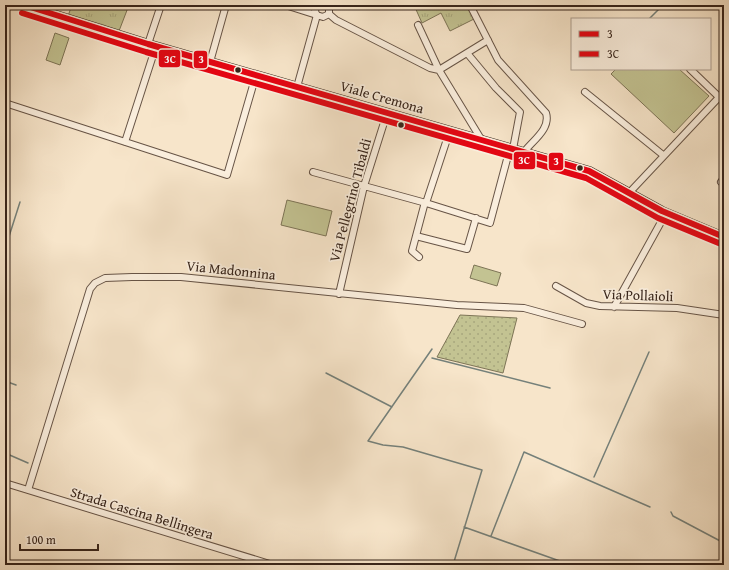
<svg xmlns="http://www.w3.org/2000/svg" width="729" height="570" font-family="'Gentium Book Plus',serif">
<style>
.grass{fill:url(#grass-tufts);stroke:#7d7456}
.park{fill:#c3c392;stroke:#7d7456}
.garden{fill:url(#garden-dots);stroke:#7d7456}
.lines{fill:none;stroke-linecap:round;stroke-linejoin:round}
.stream{stroke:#75807a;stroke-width:1.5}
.minor-casing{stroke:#675446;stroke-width:8}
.major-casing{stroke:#37241a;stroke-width:10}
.minor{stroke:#faeedd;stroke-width:6}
.major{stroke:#ecc285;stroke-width:8}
.bus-1-casing{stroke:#faeedd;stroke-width:9}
.bus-2-casing{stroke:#faeedd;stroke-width:9}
.bus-1{stroke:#e30613;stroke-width:6}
.bus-2{stroke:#e30613;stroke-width:6}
.bus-dot{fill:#37241a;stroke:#faeedd;stroke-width:1.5}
.labels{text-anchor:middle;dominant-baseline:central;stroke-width:3.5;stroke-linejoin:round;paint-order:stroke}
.street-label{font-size:14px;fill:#37241a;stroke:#faeedd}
.line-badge{stroke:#faeedd;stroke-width:1.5}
.badge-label{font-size:11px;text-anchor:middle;font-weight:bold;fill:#fff}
</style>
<defs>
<pattern id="grass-tufts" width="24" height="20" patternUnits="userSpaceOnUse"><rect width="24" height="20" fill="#c3c392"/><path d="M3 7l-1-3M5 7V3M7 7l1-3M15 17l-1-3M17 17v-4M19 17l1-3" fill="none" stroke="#a8a77d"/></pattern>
<pattern id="garden-dots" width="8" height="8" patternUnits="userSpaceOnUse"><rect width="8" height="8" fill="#c3c392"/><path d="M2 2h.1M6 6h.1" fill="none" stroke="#a8a77d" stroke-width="1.8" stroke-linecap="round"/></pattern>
</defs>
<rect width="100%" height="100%" fill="#f7e5ca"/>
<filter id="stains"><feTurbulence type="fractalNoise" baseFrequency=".005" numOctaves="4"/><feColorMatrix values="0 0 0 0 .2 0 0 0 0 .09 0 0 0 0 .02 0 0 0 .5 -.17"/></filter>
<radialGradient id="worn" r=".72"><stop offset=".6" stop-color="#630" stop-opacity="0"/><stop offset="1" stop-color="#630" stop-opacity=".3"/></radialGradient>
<path class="grass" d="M 72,5 L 129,5 L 119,31 L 68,16 Z
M 414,5 L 466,5 L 474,19 L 450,31 L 441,13 L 422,23 Z"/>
<path class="park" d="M 55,33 L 69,38 L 60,65 L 46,60 Z
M 616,69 L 679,69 L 709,96 L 674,133 L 611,74 Z
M 287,200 L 332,211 L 326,236 L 281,225 Z
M 474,265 L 501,273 L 497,286 L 470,278 Z"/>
<path class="garden" d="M 460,315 L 517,318 L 503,373 L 437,357 Z"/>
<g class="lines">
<path class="stream" d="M 656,5 L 658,10
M 649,19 L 663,5
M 5,249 L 20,202
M 432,349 L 368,441 L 383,445 L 403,447 L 482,470 L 453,565
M 432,358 L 550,388
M 326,373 L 392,407
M 5,381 L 16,385
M 5,453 L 28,463
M 594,477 L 649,352
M 671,512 L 673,516 L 724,543
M 464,527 L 571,565
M 491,536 L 524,452 L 650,507"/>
<g class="minor-casing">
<path id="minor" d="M 285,5 L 323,17 L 329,14 L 329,5
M 316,5 L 315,12 L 317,15
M 721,5 L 724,8
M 472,9 L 498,60 L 546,113 C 551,129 532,141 524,152
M 329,14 L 336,20 L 430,68 L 439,70
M 418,25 L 439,70 L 481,139
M 148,44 L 161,5
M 467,53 L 496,88 L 520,112 L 513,149
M 210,62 L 226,5
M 690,69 L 719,97
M 439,70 L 488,40
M 297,87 L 317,15
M 585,92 L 663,155
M 5,103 L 227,175 L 256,75
M 125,142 L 156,46
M 313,172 L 426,203 L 490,223 L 510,148
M 721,182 L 724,178
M 629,193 L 724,92
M 426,203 L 450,130
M 416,236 L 467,249 L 476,218
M 419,257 L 412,251 L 425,202
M 556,286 L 586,303 L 600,306 L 677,308 L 724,315
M 339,294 L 364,186 L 387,113
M 614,307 L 666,213
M 5,483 L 273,565
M 28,490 L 90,289 L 95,283 L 105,278 L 132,277 L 181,277 L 457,305 L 524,308 L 582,324"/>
</g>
<g class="major-casing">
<path id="major" d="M 24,5 L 148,44 L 589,171 L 662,211 L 724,237"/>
</g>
<use href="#minor" class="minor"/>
<use href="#major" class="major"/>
<g class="bus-1-casing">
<path id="bus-1" d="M 24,5 L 148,44 L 589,171 L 662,211 L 724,237"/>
</g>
<g class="bus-2-casing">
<path id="bus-2" d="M 22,13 L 146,52 L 586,178 L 658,218 L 721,244"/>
</g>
<use href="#bus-1" class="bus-1"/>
<use href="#bus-2" class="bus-2"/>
</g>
<g class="bus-dot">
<circle cx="238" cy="70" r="3.5"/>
<circle cx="401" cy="125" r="3.5"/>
<circle cx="580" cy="168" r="3.5"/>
</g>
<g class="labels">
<g class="street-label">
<text transform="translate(382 97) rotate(16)">Viale Cremona</text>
<text transform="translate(350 200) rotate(-75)">Via Pellegrino Tibaldi</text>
<text transform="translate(231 270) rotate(6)">Via Madonnina</text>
<text transform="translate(638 295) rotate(2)">Via Pollaioli</text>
<text transform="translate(142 513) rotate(17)">Strada Cascina Bellingera</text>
</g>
</g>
<g class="line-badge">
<rect x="158" y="49" width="23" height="19" rx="4" fill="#e30613"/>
<rect x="193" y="50" width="15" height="19" rx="4" fill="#e30613"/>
<rect x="513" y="151" width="23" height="19" rx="4" fill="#e30613"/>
<rect x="548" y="152" width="16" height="19" rx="4" fill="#e30613"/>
</g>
<g class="badge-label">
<text x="170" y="63">3C</text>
<text x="201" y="63">3</text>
<text x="524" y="164">3C</text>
<text x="556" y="165">3</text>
</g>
<rect width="729" height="570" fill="none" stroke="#f7e5ca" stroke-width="20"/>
<rect x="6" y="6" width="717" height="558" fill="none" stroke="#37241a" stroke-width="2"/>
<rect x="10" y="10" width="709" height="550" fill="none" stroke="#37241a"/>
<rect x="571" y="18" width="140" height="52" fill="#faeedd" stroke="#ac9d8f"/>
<rect x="579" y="31" width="20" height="6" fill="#e30613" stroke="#ac9d8f"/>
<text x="607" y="38" font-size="12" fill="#37241a">3</text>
<rect x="579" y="51" width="20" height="6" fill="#e30613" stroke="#ac9d8f"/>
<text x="607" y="58" font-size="12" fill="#37241a">3C</text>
<path d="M20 544v6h78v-6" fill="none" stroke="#37241a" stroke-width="2"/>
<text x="26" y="544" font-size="12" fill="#37241a" stroke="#faeedd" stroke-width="3" paint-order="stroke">100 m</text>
<rect width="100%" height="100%" filter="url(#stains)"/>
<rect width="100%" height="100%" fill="url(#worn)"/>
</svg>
